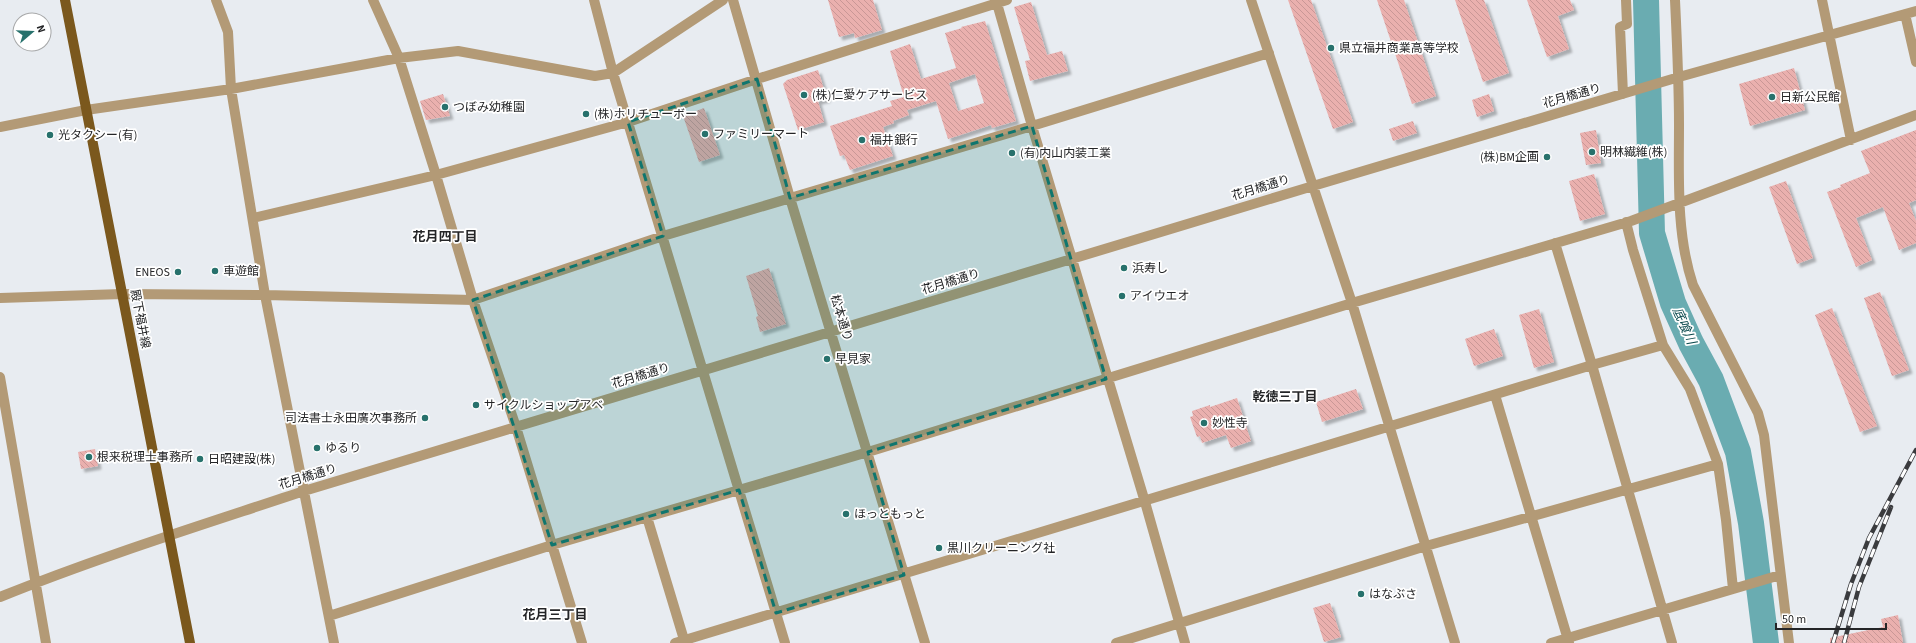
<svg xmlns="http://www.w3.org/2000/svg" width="1916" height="643" font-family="'Source Sans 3','Noto Sans JP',sans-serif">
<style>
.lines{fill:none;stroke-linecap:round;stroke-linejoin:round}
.river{stroke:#6aacb1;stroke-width:26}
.building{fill:url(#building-back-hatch);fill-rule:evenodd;filter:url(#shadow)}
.minor{stroke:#b39a76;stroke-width:10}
.major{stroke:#7b581d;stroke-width:10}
.rail-casing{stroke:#3a3b3e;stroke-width:4.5}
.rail{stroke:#fff;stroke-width:3;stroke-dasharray:9;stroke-linecap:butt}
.marked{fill:#0f766e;fill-opacity:0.2;stroke:#0f766e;stroke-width:3;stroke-dasharray:8 5;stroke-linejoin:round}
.poi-dot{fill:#27716c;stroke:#fff;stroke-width:1.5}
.labels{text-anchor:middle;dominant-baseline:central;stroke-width:3.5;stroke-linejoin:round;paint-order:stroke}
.poi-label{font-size:12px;fill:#242527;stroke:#fff;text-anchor:start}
.street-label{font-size:12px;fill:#242527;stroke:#fff}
.neighbourhood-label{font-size:13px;font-weight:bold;fill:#242527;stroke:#fff}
.water-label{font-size:13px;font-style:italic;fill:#0c4a4e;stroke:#fff}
</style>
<defs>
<pattern id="building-back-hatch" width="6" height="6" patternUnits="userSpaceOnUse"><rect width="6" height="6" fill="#eab0ae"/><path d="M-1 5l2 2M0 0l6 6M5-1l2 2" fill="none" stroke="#c99796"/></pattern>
<filter id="shadow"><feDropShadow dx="3.5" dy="3.5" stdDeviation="1" flood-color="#0004"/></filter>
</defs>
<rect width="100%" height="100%" fill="#e8ecf1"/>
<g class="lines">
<path class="river" d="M 1646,0 L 1652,233 L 1673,303 L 1691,343 L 1711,380 L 1738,452 L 1751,523 L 1766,643"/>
</g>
<path class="building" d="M 828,0 L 873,0 L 882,30 L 855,38 L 854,33 L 839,37 Z
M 1288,0 L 1311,0 L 1353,122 L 1333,129 Z
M 1377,0 L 1404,0 L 1436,96 L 1412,104 Z
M 1455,0 L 1484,0 L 1509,73 L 1483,82 Z
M 1527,0 L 1570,0 L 1574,10 L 1558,16 L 1569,49 L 1547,57 Z
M 1031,2 L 1047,55 L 1062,51 L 1068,71 L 1030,81 L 1025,61 L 1030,60 L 1014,7 Z
M 985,21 L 1016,121 L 992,128 L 991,125 L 948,139 L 936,101 L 907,110 L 909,115 L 893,121 L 894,123 L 883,127 L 893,156 L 850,170 L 844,155 L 840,156 L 830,126 L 892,106 L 890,101 L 904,97 L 890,51 L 910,44 L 921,79 L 956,68 L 945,33 L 962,28 L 961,27 ZM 975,74 L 984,103 L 958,111 L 949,83 Z
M 1794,68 L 1805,110 L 1750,126 L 1739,84 Z
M 818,70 L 827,99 L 818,101 L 824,122 L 798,130 L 783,84 L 787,80 Z
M 443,94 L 450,116 L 426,120 L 420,101 Z
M 1489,94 L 1494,111 L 1477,117 L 1472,100 Z
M 704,108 L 720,155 L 699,162 L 683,116 Z
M 1413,121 L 1417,133 L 1393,141 L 1389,129 Z
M 1596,130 L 1601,163 L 1586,165 L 1580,133 Z
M 1916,130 L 1916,200 L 1909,203 L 1916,221 L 1916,243 L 1899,250 L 1883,207 L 1856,218 L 1872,260 L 1856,267 L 1827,192 L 1841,187 L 1840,185 L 1870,173 L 1861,151 Z
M 1594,174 L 1605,214 L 1580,221 L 1569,181 Z
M 1786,181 L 1813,258 L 1797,264 L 1769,187 Z
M 769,268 L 786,324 L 760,332 L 756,317 L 758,316 L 746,276 Z
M 1880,292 L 1909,370 L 1892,376 L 1864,298 Z
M 1832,308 L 1877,426 L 1860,432 L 1815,315 Z
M 1539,309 L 1554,362 L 1534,368 L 1519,315 Z
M 1494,329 L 1503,356 L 1474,366 L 1465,339 Z
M 1356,389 L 1363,409 L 1322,422 L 1316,402 Z
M 1237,398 L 1251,441 L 1231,448 L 1226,435 L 1202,443 L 1200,436 L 1197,437 L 1190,417 L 1193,416 L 1192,411 L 1210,405 L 1210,407 Z
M 95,449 L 98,466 L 81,469 L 78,452 Z
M 1330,603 L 1341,637 L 1324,642 L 1313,608 Z
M 1898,615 L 1903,643 L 1830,643 L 1830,638 L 1883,627 L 1881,619 Z"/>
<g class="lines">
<path class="minor" d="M 216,0 L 228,32 L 231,89 L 265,295 L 334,643
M 373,0 L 399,58 L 436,175 L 473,300 L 516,427 L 582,643
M 594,0 L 613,73 L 785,643
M 733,0 L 790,198 L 925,643
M 996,0 L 1032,126 L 1145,502 L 1185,643
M 1251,0 L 1352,303 L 1455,643
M 1675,0 C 1677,42 1679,83 1679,125 C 1679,177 1676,234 1693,285 L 1758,413 L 1764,435 L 1789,643
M 1822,0 L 1851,140
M 1905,14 L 1916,62
M 1623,94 L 1620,27 L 1627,24 L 1626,0
M 0,127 L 86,110 L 231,89 L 399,58 L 458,51 L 595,76 L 613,73 L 723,0
M 253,218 L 436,175 L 628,122 L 757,79 L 1007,0
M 1626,222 L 1633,250 L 1663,345 L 1690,389 L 1718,464 L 1726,520 L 1733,589
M 1555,243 L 1592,365 L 1663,345
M 0,298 L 122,294 L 265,295 L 473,300 L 663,236 L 1032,126 L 1269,53
M 0,377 L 46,643
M 1495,395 L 1569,643
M 647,517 L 685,643
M 0,597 C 99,557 202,525 304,491 L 1313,186 L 1679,77 L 1916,11
M 329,616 L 552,545 L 868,452 L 1352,303 L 1631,221 L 1916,115
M 675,643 L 1592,365 L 1672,643
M 1116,643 L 1426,546 L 1718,464
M 1551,643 L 1780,575"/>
<path class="major" d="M 65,0 L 190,643"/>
<g class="rail-casing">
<path id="rail" d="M 1833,643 L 1851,584 L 1869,538 L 1916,450
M 1844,643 L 1859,587 L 1891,507"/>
</g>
<use href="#rail" class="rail"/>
</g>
<path class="marked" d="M 757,79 L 790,198 L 1032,126 L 1106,379 L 868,452 L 904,575 L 776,613 L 739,490 L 552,545 L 473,300 L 663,236 L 628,122 Z"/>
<g class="poi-dot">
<circle cx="1331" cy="48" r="4"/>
<circle cx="804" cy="95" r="4"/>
<circle cx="1772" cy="97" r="4"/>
<circle cx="445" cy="107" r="4"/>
<circle cx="586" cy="114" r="4"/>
<circle cx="705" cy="134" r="4"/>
<circle cx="50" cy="135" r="4"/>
<circle cx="862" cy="140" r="4"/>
<circle cx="1592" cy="152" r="4"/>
<circle cx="1012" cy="153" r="4"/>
<circle cx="1547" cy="157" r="4"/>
<circle cx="1124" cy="268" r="4"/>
<circle cx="215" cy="271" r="4"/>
<circle cx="178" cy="272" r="4"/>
<circle cx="1122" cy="296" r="4"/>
<circle cx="827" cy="359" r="4"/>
<circle cx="476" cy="405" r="4"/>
<circle cx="425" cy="418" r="4"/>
<circle cx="1204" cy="423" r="4"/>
<circle cx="317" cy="448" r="4"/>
<circle cx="89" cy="457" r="4"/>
<circle cx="200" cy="459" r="4"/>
<circle cx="846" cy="514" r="4"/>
<circle cx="939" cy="548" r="4"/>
<circle cx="1361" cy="594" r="4"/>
</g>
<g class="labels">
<g class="poi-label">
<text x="1339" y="48">県立福井商業高等学校</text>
<text x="812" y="95">(株)仁愛ケアサービス</text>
<text x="1780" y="97">日新公民館</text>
<text x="453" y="107">つぼみ幼稚園</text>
<text x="594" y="114">(株)ホリチューボー</text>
<text x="713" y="134">ファミリーマート</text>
<text x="58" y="135">光タクシー(有)</text>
<text x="870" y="140">福井銀行</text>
<text x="1600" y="152">明林繊維(株)</text>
<text x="1020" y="153">(有)内山内装工業</text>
<text x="1539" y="157" text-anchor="end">(株)BM企画</text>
<text x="1132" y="268">浜寿し</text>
<text x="223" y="271">車遊館</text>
<text x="170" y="272" text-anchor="end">ENEOS</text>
<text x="1130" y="296">アイウエオ</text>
<text x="835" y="359">早見家</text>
<text x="484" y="405">サイクルショップアベ</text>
<text x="417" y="418" text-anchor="end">司法書士永田廣次事務所</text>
<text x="1212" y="423">妙性寺</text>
<text x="325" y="448">ゆるり</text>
<text x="97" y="457">根来税理士事務所</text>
<text x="208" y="459">日昭建設(株)</text>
<text x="854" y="514">ほっともっと</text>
<text x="947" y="548">黒川クリーニング社</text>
<text x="1369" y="594">はなぶさ</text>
</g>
<g class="street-label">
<text transform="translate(1572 96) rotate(-16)">花月橋通り</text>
<text transform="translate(1261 188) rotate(-17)">花月橋通り</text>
<text transform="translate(951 282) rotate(-17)">花月橋通り</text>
<text transform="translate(841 318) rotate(73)">松本通り</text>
<text transform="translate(140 319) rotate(79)">殿下福井線</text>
<text transform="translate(641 376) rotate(-17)">花月橋通り</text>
<text transform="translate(308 477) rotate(-17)">花月橋通り</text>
</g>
<g class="neighbourhood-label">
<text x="445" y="237">花月四丁目</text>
<text x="1285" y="397">乾徳三丁目</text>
<text x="555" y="615">花月三丁目</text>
</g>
<g class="water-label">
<text transform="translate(1684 326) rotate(66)">底喰川</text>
</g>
</g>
<g transform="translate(32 32) rotate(71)"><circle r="19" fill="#ffffff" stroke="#a7a8a9"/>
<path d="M0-3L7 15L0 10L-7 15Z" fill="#27716c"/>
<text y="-6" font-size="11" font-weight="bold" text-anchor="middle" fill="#242527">N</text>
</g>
<path d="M1776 623v6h110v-6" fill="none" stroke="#242527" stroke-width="2"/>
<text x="1782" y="623" font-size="12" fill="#242527" stroke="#ffffff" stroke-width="3" paint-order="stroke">50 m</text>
</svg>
